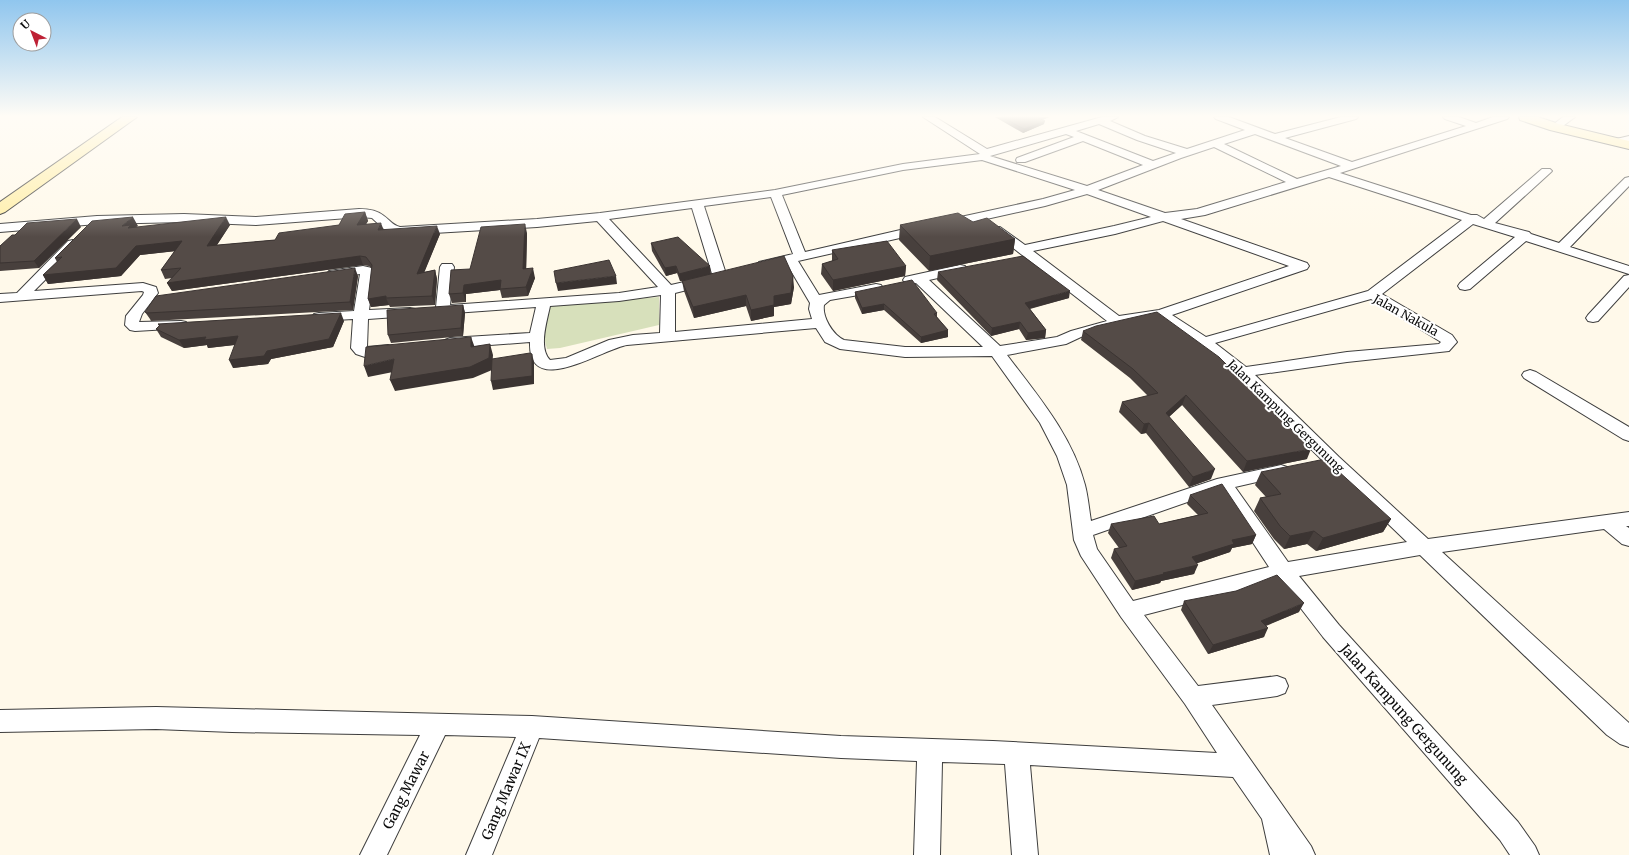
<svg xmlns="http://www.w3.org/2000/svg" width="1629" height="855" font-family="Merriweather,serif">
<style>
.cemetery{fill:#d7e0bb}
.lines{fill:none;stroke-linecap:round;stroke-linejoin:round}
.street-casing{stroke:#3e3e3e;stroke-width:2}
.secondary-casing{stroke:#2d2d2d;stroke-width:2}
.street{fill:#fff;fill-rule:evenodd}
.secondary{fill:#ffeea5;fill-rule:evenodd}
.wall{fill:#48403d}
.shaded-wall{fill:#3b3432}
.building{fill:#544b47;stroke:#3b3432}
.labels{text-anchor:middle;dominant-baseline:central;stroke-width:4;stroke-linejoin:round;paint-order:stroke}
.street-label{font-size:12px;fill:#0b0b0b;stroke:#fff}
.near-street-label{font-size:14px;fill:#0b0b0b;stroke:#fff}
</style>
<rect width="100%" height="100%" fill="#fff9ea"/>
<path class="cemetery" d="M 659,297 L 659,325 L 560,348 L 547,349 L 542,330 L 548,306 Z"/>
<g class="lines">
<g class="street-casing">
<path id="street" d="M 923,117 L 935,117 L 987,149 L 1102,117 L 1118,117 L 1110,121 L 1145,136 L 1187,149 L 1245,130 L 1216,119 L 1214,117 L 1229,117 L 1275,134 L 1341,117 L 1358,117 L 1356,119 L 1285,138 L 1352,162 L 1466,126 L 1445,119 L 1443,117 L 1459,117 L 1476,123 L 1493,117 L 1509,117 L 1507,119 L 1340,173 L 1471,215 L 1477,215 L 1484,219 L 1542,169 L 1550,169 L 1552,171 L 1550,173 L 1495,223 L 1529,232 L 1531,234 L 1559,243 L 1625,178 L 1629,177 L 1629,186 L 1570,247 L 1629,266 L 1629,274 L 1526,241 L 1470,289 L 1465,290 L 1460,289 L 1458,286 L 1460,283 L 1515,237 L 1473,224 L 1382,294 L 1452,335 L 1457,342 L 1449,351 L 1347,362 L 1255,375 L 1339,457 L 1428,539 L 1629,512 L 1629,526 L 1626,526 L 1629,528 L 1629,546 L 1622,544 L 1604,529 L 1442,552 L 1629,723 L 1629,747 L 1620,744 L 1607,735 L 1420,555 L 1299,576 L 1339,625 L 1518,822 L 1535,846 L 1539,855 L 1510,855 L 1500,840 L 1323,637 L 1279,580 L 1144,615 L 1198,686 L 1277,676 L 1285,679 L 1288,686 L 1285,693 L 1277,696 L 1212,705 L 1311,846 L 1315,855 L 1270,855 L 1262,819 L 1233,777 L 1030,765 L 1038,855 L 1012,855 L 1005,764 L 942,762 L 940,855 L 914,855 L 917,761 L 841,758 L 539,738 L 492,855 L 466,855 L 516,737 L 445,735 L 387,855 L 360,855 L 420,735 L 232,732 L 156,729 L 0,732 L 0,710 L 156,707 L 532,716 L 841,736 L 993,741 L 1217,753 L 1185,704 L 1121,617 L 1081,556 L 1074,540 L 1067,485 L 1057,456 L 1040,423 L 992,356 L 905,357 L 840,349 L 825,342 L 816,328 L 627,345 C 602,349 528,400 530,342 L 450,348 L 445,346 L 442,343 L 445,340 L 450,338 L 530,333 L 536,307 L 440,314 L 435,313 L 433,310 L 436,307 L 440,267 L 442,264 L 452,264 L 454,267 L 450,305 L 619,293 L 658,287 L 597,221 L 537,227 L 400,235 L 386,231 L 372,218 L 361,217 L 256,225 L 184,222 L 97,224 L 0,232 L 0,224 L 97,216 L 184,214 L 256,217 L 359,209 C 368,209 377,210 384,216 C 390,220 392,225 400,227 L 537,219 L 600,213 L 775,190 L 903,164 L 980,154 ZM 1099,124 L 1137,140 L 1176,153 L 1153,161 L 1076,131 ZM 1066,134 L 1074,137 L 1017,158 L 1016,160 L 1017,162 L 1025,162 L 1083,141 L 1143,165 L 1087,186 L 990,156 ZM 1255,134 L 1341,166 L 1297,179 L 1224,144 ZM 1214,147 L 1286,182 L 1197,209 L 1165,213 L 1098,190 L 1181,158 ZM 982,160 L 1075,190 L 1043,199 L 942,221 L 940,224 L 942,227 L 946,228 L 1045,206 L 1087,194 L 1151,217 L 1114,226 L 1025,245 L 1000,227 L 992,227 L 990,230 L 1107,321 L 1071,331 L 1057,337 L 1000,346 L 929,280 L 965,272 L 967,269 L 965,266 L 960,265 L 905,277 L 903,280 L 905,283 L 910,284 L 916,283 L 983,347 L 905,347 L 844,340 C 833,335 822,317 824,305 L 830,300 L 876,292 L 881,291 L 883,288 L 881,285 L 876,284 L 819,295 L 798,261 L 922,233 L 926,232 L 928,229 L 926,226 L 922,225 L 805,252 L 782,195 L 903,170 ZM 1329,177 L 1462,220 L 1368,291 L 1206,337 L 1172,315 L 1307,269 L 1309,266 L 1307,263 L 1181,219 L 1205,215 ZM 771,197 L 793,254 L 759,262 L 757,265 L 759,268 L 764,269 L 787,264 L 810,303 L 809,309 L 812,319 L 675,332 L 675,293 L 711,284 L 713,281 L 711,278 L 706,277 L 671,285 L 609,219 L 692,208 L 713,277 L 715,280 L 725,280 L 727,277 L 704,206 ZM 1163,221 L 1289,266 L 1159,310 L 1119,316 L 1033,251 L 1115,234 ZM 661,295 L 660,333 L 633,335 L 609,340 L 566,358 L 550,360 C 538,348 547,321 550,306 L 619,301 ZM 1371,299 L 1441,342 L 1439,344 L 1347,352 L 1246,367 L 1215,343 ZM 1158,319 L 1199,345 L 1237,375 L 1327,465 L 1407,542 L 1288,562 L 1235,487 L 1287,475 L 1290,471 L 1287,467 L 1281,465 L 1217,479 L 1091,521 C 1089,509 1088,496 1085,485 C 1072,435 1037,395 1007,355 L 1066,344 L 1081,337 L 1110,328 L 1112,324 L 1116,325 ZM 1219,491 L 1269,567 L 1133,601 L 1097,549 L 1093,535 Z
M 1563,117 L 1575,117 L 1559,129 L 1551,129 L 1550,127 Z
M 1629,136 L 1629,142 L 1616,145 L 1611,142 L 1612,140 Z
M 73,240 L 78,241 L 79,244 L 78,247 L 34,291 L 143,283 L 156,287 L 158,293 L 142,314 L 139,322 L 181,321 L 186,322 L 188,325 L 186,328 L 135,331 L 130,330 L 125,325 L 126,316 L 143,295 L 144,292 L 142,291 L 0,302 L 0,294 L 17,293 L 68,241 Z
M 363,266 L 372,268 L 374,271 L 369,310 L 410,308 L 415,309 L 417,312 L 415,315 L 410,316 L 368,319 L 367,347 L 388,345 L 393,347 L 396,350 L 393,353 L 365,357 L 356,354 L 351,348 L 353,319 L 319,321 L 314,320 L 312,317 L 314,314 L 319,313 L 354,311 L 360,274 L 334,278 L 329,277 L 327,274 L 329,271 Z
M 1629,275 L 1629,287 L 1598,321 L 1593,322 L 1588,321 L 1586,318 L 1588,315 L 1624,276 Z
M 1530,370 L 1536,372 L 1629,427 L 1629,441 L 1623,439 L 1524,378 L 1522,375 L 1524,372 Z"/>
</g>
<g class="secondary-casing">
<path id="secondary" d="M 122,117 L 137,117 L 5,212 L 0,214 L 0,202 Z
M 1519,117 L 1538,117 L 1559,124 L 1629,141 L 1629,149 L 1550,130 L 1520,120 Z"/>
</g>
<use href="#street" class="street"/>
<use href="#secondary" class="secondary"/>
</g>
<path class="wall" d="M 995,117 L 1049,117 L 1042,120 L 1044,124 L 1023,133 Z
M 365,212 L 368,221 L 366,224 L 383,229 L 440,234 L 424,272 L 435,270 L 437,279 L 435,305 L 390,307 L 389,305 L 371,307 L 368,299 L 372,269 L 369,266 L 363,265 L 172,291 L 167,283 L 172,278 L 165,279 L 161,270 L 175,251 L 140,255 L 121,276 L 48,284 L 43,275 L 57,262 L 55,258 L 138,226 L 136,227 L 230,225 L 217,245 L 275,240 L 339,225 Z
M 973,222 L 1015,239 L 1013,254 L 929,271 L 899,240 L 900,225 Z
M 81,227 L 39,268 L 0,271 L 0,246 Z
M 527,233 L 526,269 L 535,278 L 528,296 L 502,298 L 500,290 L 466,294 L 466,302 L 452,303 L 449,294 L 470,269 Z
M 651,243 L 711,274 L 794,287 L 791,304 L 774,307 L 774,316 L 751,321 L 746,306 L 694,318 L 684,291 L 682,281 L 680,281 L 677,273 L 666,276 L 652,251 Z
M 832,250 L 906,266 L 905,276 L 833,291 L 821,274 L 822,264 L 832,261 Z
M 938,272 L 1069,298 L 1030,309 L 1046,330 L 1045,338 L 1026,340 L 1019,329 L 991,336 L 937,280 Z
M 358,276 L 353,310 L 151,321 L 150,319 L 145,312 Z
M 855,292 L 937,313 L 937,317 L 948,330 L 948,337 L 921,343 L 884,310 L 862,314 L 855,298 Z
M 463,305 L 465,313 L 463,336 L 391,343 L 388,335 Z
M 344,321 L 333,347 L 271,359 L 268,364 L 233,368 L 235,345 L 208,348 L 207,345 L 184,348 L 161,337 L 156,329 L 159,326 L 158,324 Z
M 1083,331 L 1307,459 L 1243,472 L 1182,405 L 1169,417 L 1211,479 L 1189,487 L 1146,433 L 1141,434 L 1119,412 L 1122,402 L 1148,396 L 1130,378 L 1081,340 Z
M 1261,472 L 1391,519 L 1383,532 L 1316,551 L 1307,544 L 1284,549 L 1274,539 L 1254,511 L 1260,498 L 1266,497 L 1255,485 Z
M 1190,495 L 1256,535 L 1252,544 L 1232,548 L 1230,552 L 1197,563 L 1194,574 L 1161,581 L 1160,583 L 1132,590 L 1111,558 L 1114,549 L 1119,548 L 1108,533 L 1111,524 L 1159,524 L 1198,515 L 1187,504 Z
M 1184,601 L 1299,612 L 1266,626 L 1264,637 L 1208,654 L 1181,610 Z"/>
<path class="shaded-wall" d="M 1040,117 L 1049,117 L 1038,122 L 1038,118 Z
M 1045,121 L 1044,124 L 1023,133 L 1024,129 Z
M 365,212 L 368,221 L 360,234 L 357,225 Z
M 133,217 L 138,226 L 133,229 L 122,226 Z
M 226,217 L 230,225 L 211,254 L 207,246 Z
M 77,219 L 81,227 L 39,268 L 34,261 Z
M 381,223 L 384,231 L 378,230 Z
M 525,224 L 527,233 L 526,278 L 523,269 Z
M 437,226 L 440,234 L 420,283 L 417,274 Z
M 1015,239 L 1013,254 L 929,271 L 930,256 Z
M 182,241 L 186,250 L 140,255 L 121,276 L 48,284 L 43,275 L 136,246 Z
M 360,256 L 363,265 L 172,291 L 167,283 Z
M 676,266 L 677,273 L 666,276 L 665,268 Z
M 710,266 L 711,274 L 680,281 L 679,274 Z
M 906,266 L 905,276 L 833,291 L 833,280 Z
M 355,268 L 358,276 L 353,310 L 350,302 Z
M 533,268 L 535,278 L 528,296 L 526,287 Z
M 435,270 L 437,279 L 435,305 L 432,296 Z
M 616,276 L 617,284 L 558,291 L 556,283 Z
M 793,276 L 794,287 L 791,304 L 774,307 L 774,316 L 751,321 L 751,310 L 774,296 Z
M 501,280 L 500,290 L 466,294 L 466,302 L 463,293 L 464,285 Z
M 1070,291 L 1069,298 L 1024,310 L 1025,303 Z
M 746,295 L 746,306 L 694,318 L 693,307 Z
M 386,296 L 386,298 L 389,305 L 371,307 L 368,299 Z
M 884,304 L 884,310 L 862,314 L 862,308 Z
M 463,305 L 465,313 L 463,336 L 461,328 Z
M 341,313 L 344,321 L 333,347 L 271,359 L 268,364 L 233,368 L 229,360 Z
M 1020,322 L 1019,329 L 991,336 L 992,328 Z
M 948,330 L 948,337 L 921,343 L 921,337 Z
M 1046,330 L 1045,338 L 1026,340 L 1028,333 Z
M 238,336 L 242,344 L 208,348 L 207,345 L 184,348 L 179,340 L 206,337 Z
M 471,337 L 475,348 L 471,347 Z
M 490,344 L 493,355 L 492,370 L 473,378 L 395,391 L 390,380 Z
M 532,354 L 534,362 L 534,384 L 493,390 L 491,381 Z
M 394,359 L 398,371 L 368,377 L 364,366 Z
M 1186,395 L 1182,405 L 1162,423 L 1166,413 Z
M 1149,423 L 1146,433 L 1141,434 L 1144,424 Z
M 1311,449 L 1307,459 L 1243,472 L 1247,461 Z
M 1215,469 L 1211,479 L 1189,487 L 1193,477 Z
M 1391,519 L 1383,532 L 1316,551 L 1323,538 Z
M 1314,531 L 1307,544 L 1284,549 L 1290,536 Z
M 1256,535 L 1252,544 L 1232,548 L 1230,552 L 1189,566 L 1192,557 L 1232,540 Z
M 1198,565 L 1194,574 L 1161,581 L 1160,583 L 1132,590 L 1135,581 L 1163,573 Z
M 1304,603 L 1299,612 L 1257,629 L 1261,621 Z
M 1268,628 L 1264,637 L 1208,654 L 1213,645 Z"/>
<path class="building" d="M 1002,117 L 1040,117 L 1038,118 L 1045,121 L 1024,129 Z
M 365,212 L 357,225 L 381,223 L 378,230 L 437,226 L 417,274 L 435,270 L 432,296 L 386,298 L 386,296 L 368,299 L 372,265 L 366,257 L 360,256 L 167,283 L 181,268 L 161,270 L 182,241 L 136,246 L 116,268 L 43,275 L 62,257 L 55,258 L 92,221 L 133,217 L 122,226 L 131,225 L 128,228 L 226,217 L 207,246 L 275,240 L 279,233 L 339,225 L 345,214 Z
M 958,213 L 973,222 L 987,218 L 1015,239 L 930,256 L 900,225 Z
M 77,219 L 34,261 L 0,263 L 0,246 L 12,235 L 15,235 L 27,223 Z
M 525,224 L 523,269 L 533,268 L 526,287 L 500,289 L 501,280 L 464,285 L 463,293 L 449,294 L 451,270 L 470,269 L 481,227 Z
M 678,237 L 710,266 L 679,274 L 676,266 L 665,268 L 651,243 Z
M 887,241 L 906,266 L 833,280 L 822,264 L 838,259 L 832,250 Z
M 784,256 L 793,276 L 791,293 L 774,296 L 774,305 L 751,310 L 746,295 L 693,307 L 682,281 Z
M 1023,256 L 1070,291 L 1025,303 L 1046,330 L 1028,333 L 1020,322 L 992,328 L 938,272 Z
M 609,260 L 616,276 L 556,283 L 554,271 Z
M 355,268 L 350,302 L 147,313 L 145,312 L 156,296 Z
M 912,280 L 937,313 L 934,314 L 948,330 L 921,337 L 884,304 L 862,308 L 855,292 Z
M 463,305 L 461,328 L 388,335 L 387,310 Z
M 1157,312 L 1219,357 L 1311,449 L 1247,461 L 1186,395 L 1166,413 L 1215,469 L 1193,477 L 1149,423 L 1144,424 L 1122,402 L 1158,393 L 1133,369 L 1083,331 L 1096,326 Z
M 341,313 L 329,339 L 267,351 L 264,356 L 229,360 L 238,336 L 204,340 L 206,337 L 179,340 L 156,329 L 160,325 L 158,324 Z
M 471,337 L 471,347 L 490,344 L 489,358 L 470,367 L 390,380 L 394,359 L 364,366 L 366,347 Z
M 530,353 L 532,354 L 532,376 L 491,381 L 492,359 Z
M 1325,459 L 1391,519 L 1323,538 L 1314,531 L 1290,536 L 1280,526 L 1260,498 L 1281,494 L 1261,472 Z
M 1222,484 L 1256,535 L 1232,540 L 1234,544 L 1192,557 L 1198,565 L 1163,573 L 1164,574 L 1135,581 L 1114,549 L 1127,546 L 1111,524 L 1154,516 L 1159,524 L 1208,513 L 1190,495 Z
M 1277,575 L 1304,603 L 1261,621 L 1268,628 L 1213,645 L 1184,601 L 1236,591 Z"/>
<linearGradient id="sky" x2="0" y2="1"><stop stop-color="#90c6ee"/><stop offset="0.49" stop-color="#fffcf6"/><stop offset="1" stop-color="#fffcf6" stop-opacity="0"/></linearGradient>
<rect width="1629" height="237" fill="url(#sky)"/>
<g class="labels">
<g class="street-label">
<text transform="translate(1406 315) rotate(29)">Jalan Nakula</text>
<text transform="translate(1286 416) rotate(44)">Jalan Kampung Gergunung</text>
</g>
<g class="near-street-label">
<text transform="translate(1404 714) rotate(48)">Jalan Kampung Gergunung</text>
<text transform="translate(406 790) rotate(-63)">Gang Mawar</text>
<text transform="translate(506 791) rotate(-67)">Gang Mawar IX</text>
</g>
</g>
<g transform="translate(32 32) rotate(318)"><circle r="19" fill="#ffffff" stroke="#9d9d9d"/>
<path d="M0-3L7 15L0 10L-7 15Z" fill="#be2135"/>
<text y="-6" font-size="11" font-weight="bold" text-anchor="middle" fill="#0b0b0b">U</text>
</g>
</svg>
